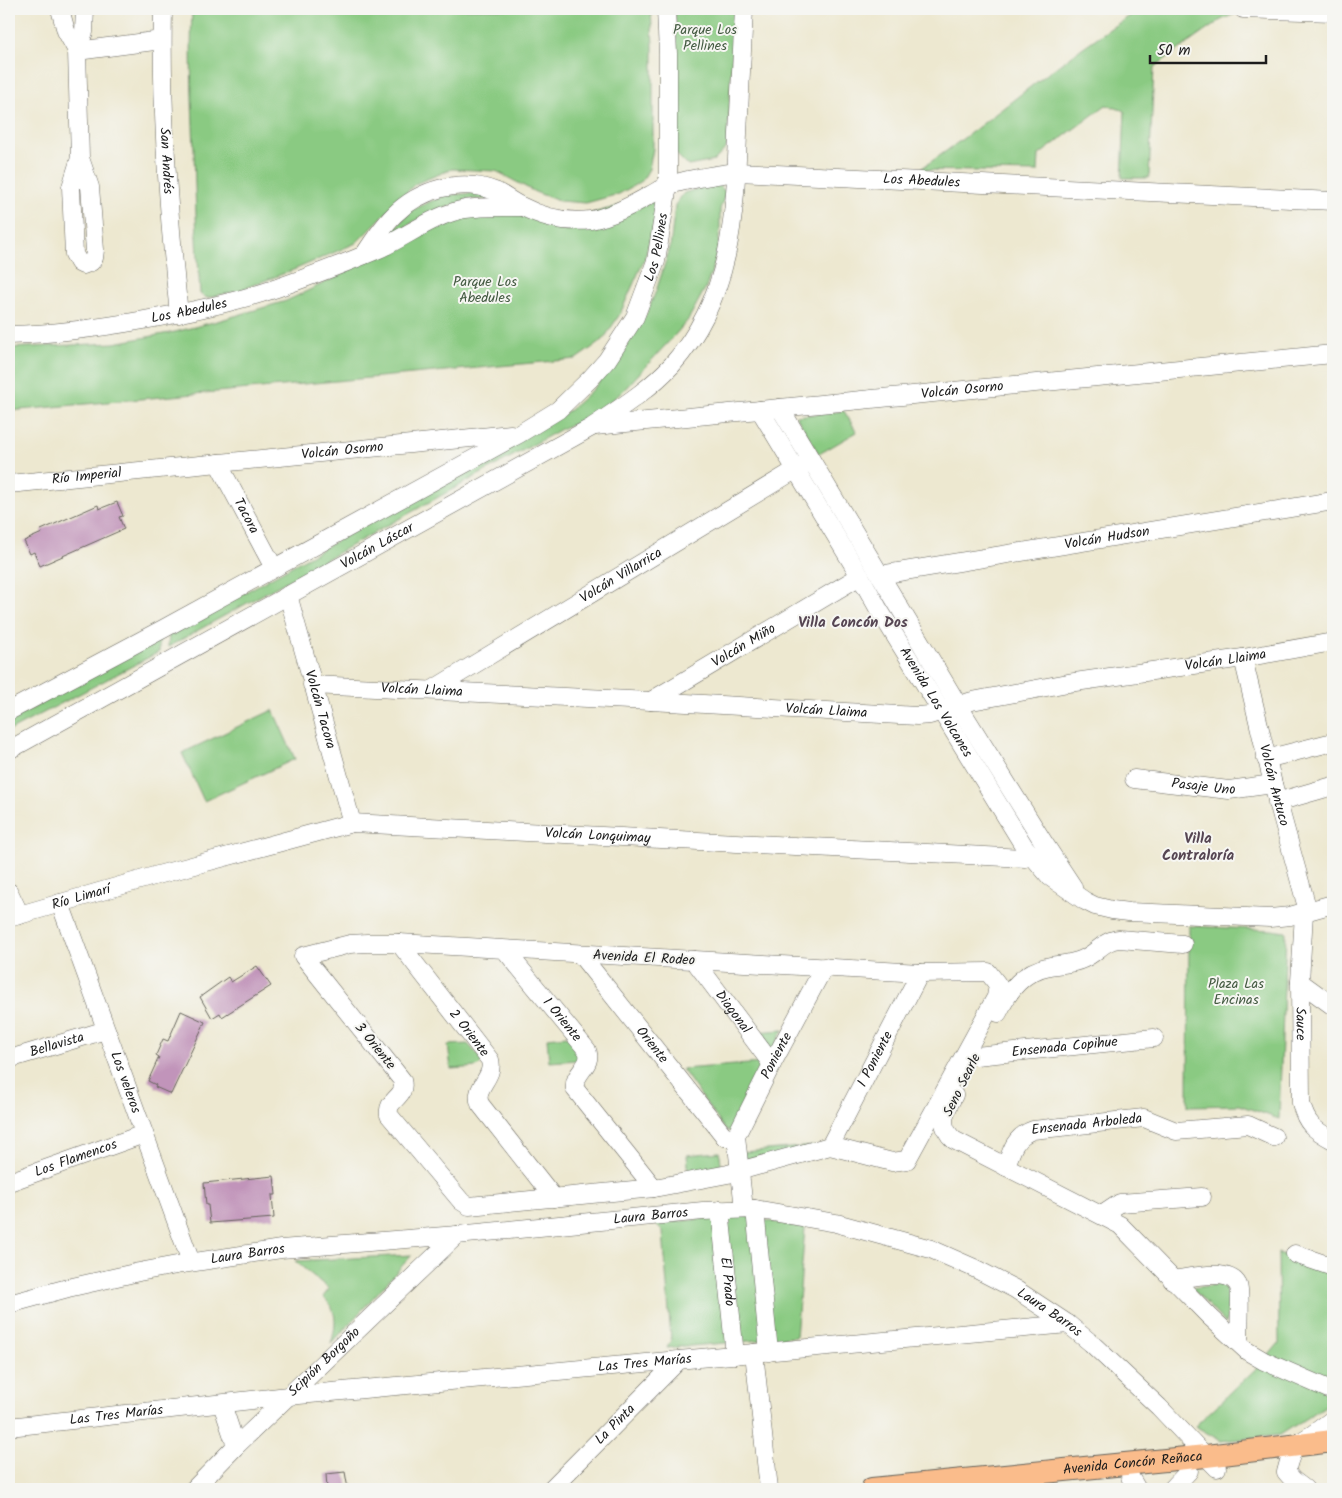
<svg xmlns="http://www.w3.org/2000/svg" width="1342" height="1498" font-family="Kalam,sans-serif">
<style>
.green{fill:#8aca82;stroke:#53734f}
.building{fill:#c194ba}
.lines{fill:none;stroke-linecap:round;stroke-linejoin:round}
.minor-casing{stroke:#65635b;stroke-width:19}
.major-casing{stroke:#65635b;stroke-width:24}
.minor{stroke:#fff;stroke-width:18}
.major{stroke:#fabc8b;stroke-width:22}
.labels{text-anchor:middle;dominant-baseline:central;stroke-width:4;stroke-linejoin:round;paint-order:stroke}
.park-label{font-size:14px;fill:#425940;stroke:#f6f6f2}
.street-label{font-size:14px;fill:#1c1c1c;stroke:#f6f6f2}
.neighbourhood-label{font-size:15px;font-weight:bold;fill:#564653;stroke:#f6f6f2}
</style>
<rect width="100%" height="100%" fill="#f6f6f2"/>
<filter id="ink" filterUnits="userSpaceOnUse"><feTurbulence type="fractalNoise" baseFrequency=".02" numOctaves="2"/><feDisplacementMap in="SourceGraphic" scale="10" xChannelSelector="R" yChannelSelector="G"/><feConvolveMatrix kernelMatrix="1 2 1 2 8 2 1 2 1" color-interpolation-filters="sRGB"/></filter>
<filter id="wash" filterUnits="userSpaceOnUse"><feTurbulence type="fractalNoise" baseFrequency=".0096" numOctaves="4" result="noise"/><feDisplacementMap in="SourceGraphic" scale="20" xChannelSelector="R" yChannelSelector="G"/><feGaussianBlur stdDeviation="1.12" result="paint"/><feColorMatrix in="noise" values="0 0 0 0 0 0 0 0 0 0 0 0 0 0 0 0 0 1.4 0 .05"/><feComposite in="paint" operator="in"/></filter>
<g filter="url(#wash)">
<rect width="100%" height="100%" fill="#ede8d0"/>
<path class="green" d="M 192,9 L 651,9 L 653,46 L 653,149 L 649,169 L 642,181 L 619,194 L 586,203 L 559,201 L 535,192 L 496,171 L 452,169 L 415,184 L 356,243 L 296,269 L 237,291 L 207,298 L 200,294 C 197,246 195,197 194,149 C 192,103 190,55 192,9 Z
M 675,9 L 735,9 L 727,147 L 714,161 L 688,166 L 674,152 L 676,50 Z
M 1141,9 L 1247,9 L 1221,20 L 1154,67 L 1149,178 L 1122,178 L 1125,111 L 1106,105 L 1039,155 L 1038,172 L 919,170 C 995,119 1062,56 1141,9 Z
M 716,183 L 726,192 L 720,209 L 720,229 L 718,249 L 713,268 L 706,287 L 688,320 L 675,335 L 622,392 L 589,419 L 565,427 L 168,647 L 169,635 L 570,410 L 595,387 L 621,354 L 647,313 L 656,291 L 670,248 L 675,205 L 684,193 Z
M 480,193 L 495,200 L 468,199 L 420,218 L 381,242 L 412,210 L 445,195 Z
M 661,195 L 645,258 L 620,314 L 603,340 L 576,359 L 9,411 L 9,348 L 114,343 L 175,332 L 221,320 L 286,301 L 341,275 L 368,258 L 456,217 L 505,211 L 551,224 Z
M 844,411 L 857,432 L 819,454 L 796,416 Z
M 159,640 L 159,652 L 9,731 L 9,721 Z
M 273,710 L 295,759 L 204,801 L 182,753 Z
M 1189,926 L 1272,930 L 1286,932 L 1279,1119 L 1239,1105 L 1188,1106 Z
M 783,1030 L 771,1053 L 756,1032 Z
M 567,1036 L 582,1051 L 579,1060 L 549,1062 L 547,1038 Z
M 468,1044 L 483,1061 L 477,1067 L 451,1069 L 448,1045 Z
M 762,1063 L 765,1067 L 732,1131 L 726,1131 L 682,1069 Z
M 815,1146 L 745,1165 L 743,1152 Z
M 719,1152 L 720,1155 L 722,1172 L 689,1176 L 687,1155 Z
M 737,1215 L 805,1228 L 796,1337 L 667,1348 L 671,1340 L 663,1232 L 655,1224 Z
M 1278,1253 L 1333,1272 L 1333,1401 L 1280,1435 L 1221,1441 L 1195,1426 L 1264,1361 L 1279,1343 Z
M 412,1255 L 331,1344 C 336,1326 339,1311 323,1297 L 329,1289 L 295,1261 Z
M 1221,1284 L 1229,1293 L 1226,1324 L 1192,1288 Z"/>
<g id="blocks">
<path class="building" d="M 117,502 L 123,516 L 119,517 L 124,529 L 40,566 L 34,552 L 30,554 L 24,541 L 42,533 L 41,530 L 98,505 L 99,509 Z
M 257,966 L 271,986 L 222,1017 L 220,1013 L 212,1018 L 200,997 L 228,977 L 231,982 Z
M 181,1011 L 205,1022 L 171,1094 L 155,1087 L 156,1085 L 148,1081 L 159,1057 L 156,1055 L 163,1039 L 168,1041 Z
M 274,1176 L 276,1195 L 272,1195 L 274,1218 L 210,1223 L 208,1205 L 206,1205 L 204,1183 Z
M 345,1472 L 348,1489 L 327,1489 L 326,1474 Z"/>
</g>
</g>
<g filter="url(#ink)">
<use href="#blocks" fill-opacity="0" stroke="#65635b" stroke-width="1"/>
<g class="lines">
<g class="minor-casing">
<g id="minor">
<path d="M 60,9 L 66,31 L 77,51 L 162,40"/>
<path id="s1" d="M 163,9 C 161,110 168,213 179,314"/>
<path d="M 1243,9 L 1333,12"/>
<path d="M 80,158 L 90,187 L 95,250 L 94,258 L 91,262 L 83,265 L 79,263 L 74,254 L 71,187 L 80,158 L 77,51 L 84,32 L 85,9"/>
<path id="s2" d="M 364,255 C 373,241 382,227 394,215 C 419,190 460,177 495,191 C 504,195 512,202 521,206 C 542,217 567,223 591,220 C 612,216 631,206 650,195 C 656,192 663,187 670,185 C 691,178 715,175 737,172 L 1333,201"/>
<path id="s3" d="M 9,335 C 54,334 99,328 144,320 C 189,312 234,303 277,288 C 311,276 346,263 379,249 C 408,236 433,215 465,209 C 484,206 503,207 522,207"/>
<path d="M 780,408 L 958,705 L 1044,843 L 1073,887"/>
<path id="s4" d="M 760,410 L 860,576 L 878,608 L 1024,846 L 1050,877 L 1085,901 L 1095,906 L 1112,910 L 1129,912 L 1270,918 L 1290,916 L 1333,904"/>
<path id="s5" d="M 595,426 L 1333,354"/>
<path id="s6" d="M 218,463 L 274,568"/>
<path id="s7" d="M 9,484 L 511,434"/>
<path id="s8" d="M 880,575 L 1333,501"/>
<path id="s9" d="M 288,595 L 352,823"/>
<path id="s10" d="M 1243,658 L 1273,784 L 1308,911"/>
<path id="s11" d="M 312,685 L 651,701 L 917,716 L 930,715 L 972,701 L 1068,683 L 1243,658 L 1333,642"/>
<path id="s12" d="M 432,690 L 805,464"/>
<path id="s13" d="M 651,701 L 860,576"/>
<path id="s14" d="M 9,711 L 163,629 L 519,434 L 558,410 L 590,379 L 607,360 L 635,317 L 656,261 L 668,185 L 668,54 L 666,9"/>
<path id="s15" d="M 9,750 L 592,427 C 620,408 649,390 672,365 C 731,298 735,218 738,134 C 740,92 742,50 744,9"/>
<path d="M 1266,759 L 1333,742"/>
<path id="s16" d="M 1134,779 L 1229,790 L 1273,784"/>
<path d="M 1277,802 L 1333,786"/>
<path d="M 9,892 L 20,915"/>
<path id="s17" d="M 60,903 L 191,1262"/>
<path id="s18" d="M 1304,913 L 1300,982 L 1301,1103 C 1306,1124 1314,1130 1333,1140"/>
<path id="s19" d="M 9,918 L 154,876 L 352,823 L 1025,858 L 1049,851"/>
<path d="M 367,943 L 399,943 L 920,973 L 988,972 L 998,985 L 996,997 L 907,1160 L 892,1162 L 830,1146 L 728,1174 L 654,1188 L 469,1206 L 461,1201 L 389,1115 C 386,1098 407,1099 402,1080 L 303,956 L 350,944 Z"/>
<path id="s20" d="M 399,943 L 490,1060 C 495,1078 473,1087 480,1104 L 554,1198"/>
<path id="s21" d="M 505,950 L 587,1050 C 594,1066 572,1073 575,1089 L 654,1188"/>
<path id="s22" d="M 580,954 L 725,1137"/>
<path id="s23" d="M 694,960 L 772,1064"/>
<path d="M 1300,982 L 1333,1006"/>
<path d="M 998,1013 C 1009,990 1023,971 1050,966 C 1061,964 1073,964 1083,959 C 1097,953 1104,940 1119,939 L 1183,944"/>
<path id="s24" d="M 976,1056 L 1154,1038"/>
<path id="s25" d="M 9,1059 L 106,1030"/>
<path d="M 954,1095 C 945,1112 937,1124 954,1140 L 1120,1225 L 1209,1316 L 1247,1351 L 1264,1361 L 1333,1391"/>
<path d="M 736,1136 L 744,1209"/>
<path id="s26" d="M 725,1137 L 736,1136 L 772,1064 L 824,967"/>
<path id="s27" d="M 830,1146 L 920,973"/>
<path id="s28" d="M 1006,1167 C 1011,1151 1015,1136 1033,1130 L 1144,1118 L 1176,1131 L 1248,1125 L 1274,1137"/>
<path id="s29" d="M 9,1182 L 144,1134"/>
<path d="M 755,1209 L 769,1352"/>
<path id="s30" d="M 720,1210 L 735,1355"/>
<path d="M 1102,1215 L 1120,1203 L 1202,1197"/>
<path d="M 1295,1254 L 1333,1267"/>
<path d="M 1172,1280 C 1189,1278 1229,1267 1238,1285 C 1241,1290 1239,1334 1239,1343"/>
<path id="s31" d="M 9,1304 L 68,1288 L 139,1272 L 182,1264 L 281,1249 L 457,1235 L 703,1211 L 755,1209 L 836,1223 L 931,1249 L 974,1268 L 1015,1289 L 1068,1324 L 1091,1343 L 1159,1407 L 1217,1468"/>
<path d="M 754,1353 L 769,1489"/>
<path d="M 222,1404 L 236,1446"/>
<path id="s32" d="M 9,1427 L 288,1396 L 1068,1324"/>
<path d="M 1130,1477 L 1137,1489"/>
<path id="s33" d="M 194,1489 L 236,1446 L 457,1235"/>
<path id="s34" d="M 551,1489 L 679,1360"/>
<path d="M 1172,1489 L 1189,1471"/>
<path d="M 1305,1489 L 1293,1480 L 1286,1472 L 1289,1461 L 1295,1445 L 1313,1434 L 1333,1419"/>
</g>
</g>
<g class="major-casing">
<g id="major">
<path id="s35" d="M 872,1489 L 1206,1456 L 1333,1441"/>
</g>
</g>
<use href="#minor" class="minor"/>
<use href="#major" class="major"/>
</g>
</g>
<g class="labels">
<g class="park-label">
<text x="705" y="30">Parque Los<tspan x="705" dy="16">Pellines</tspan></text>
<text x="485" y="282">Parque Los<tspan x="485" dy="16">Abedules</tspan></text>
<text x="1236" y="984">Plaza Las<tspan x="1236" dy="16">Encinas</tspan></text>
</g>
<g class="street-label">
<text stroke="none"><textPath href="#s1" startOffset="152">San Andrés</textPath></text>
<text stroke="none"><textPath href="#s2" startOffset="602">Los Abedules</textPath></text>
<text stroke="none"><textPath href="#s14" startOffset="821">Los Pellines</textPath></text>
<text stroke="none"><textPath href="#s3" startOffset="182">Los Abedules</textPath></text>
<text stroke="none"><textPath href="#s5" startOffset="369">Volcán Osorno</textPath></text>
<text stroke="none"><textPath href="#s7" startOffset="335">Volcán Osorno</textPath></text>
<text stroke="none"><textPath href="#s7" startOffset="78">Río Imperial</textPath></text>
<text stroke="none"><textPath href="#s6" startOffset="60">Tacora</textPath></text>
<text stroke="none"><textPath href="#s8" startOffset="230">Volcán Hudson</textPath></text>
<text stroke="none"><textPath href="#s15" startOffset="421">Volcán Láscar</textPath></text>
<text stroke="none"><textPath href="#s12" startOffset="221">Volcán Villarrica</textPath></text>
<text stroke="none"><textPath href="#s13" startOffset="108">Volcán Miño</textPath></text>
<text stroke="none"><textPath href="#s11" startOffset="920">Volcán Llaima</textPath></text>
<text stroke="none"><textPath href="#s11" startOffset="110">Volcán Llaima</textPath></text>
<text stroke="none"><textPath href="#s4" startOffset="341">Avenida Los Volcanes</textPath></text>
<text stroke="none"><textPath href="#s9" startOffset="119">Volcán Tacora</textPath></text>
<text stroke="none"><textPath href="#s11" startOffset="515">Volcán Llaima</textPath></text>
<text stroke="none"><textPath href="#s10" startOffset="131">Volcán Antuco</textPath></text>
<text stroke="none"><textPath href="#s16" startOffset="70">Pasaje Uno</textPath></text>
<text stroke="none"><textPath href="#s19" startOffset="602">Volcán Lonquimay</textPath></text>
<text stroke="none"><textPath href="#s19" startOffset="75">Río Limarí</textPath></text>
<text transform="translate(644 958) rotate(3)">Avenida El Rodeo</text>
<text stroke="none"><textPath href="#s23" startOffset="65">Diagonal</textPath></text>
<text stroke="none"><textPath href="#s21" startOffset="90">1 Oriente</textPath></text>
<text stroke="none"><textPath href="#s18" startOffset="111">Sauce</textPath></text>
<text stroke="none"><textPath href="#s20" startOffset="114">2 Oriente</textPath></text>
<text stroke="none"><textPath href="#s25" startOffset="50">Bellavista</textPath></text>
<text transform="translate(375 1046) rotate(51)">3 Oriente</text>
<text stroke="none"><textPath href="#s22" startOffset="116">Oriente</textPath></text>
<text stroke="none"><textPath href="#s24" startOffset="89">Ensenada Copihue</textPath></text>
<text stroke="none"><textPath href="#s26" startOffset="101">Poniente</textPath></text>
<text stroke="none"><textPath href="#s27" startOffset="98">1 Poniente</textPath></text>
<text stroke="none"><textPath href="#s17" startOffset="191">Los veleros</textPath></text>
<text transform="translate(962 1085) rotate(-64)">Seno Searle</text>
<text stroke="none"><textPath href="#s28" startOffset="102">Ensenada Arboleda</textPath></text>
<text stroke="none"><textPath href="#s29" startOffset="71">Los Flamencos</textPath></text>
<text stroke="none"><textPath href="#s31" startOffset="649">Laura Barros</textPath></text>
<text stroke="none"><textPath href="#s31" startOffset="244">Laura Barros</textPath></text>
<text stroke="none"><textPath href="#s30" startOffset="72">El Prado</textPath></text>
<text stroke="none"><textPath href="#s31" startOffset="1069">Laura Barros</textPath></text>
<text stroke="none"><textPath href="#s33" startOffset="182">Scipión Borgoño</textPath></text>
<text stroke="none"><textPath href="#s32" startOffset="639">Las Tres Marías</textPath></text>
<text stroke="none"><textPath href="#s32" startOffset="108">Las Tres Marías</textPath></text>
<text stroke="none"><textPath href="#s34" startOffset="91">La Pinta</textPath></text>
<text stroke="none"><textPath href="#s35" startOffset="262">Avenida Concón Reñaca</textPath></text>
</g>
<g class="neighbourhood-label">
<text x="853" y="623">Villa Concón Dos</text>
<text x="1198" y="839">Villa<tspan x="1198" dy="17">Contraloría</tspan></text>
</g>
</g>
<rect width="1342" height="1498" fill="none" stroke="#f6f6f2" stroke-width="30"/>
<path d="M1150 55v8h116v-8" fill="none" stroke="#1c1c1c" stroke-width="2.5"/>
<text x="1157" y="55" font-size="15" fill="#1c1c1c" stroke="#f6f6f2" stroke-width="4" paint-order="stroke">50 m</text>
</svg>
